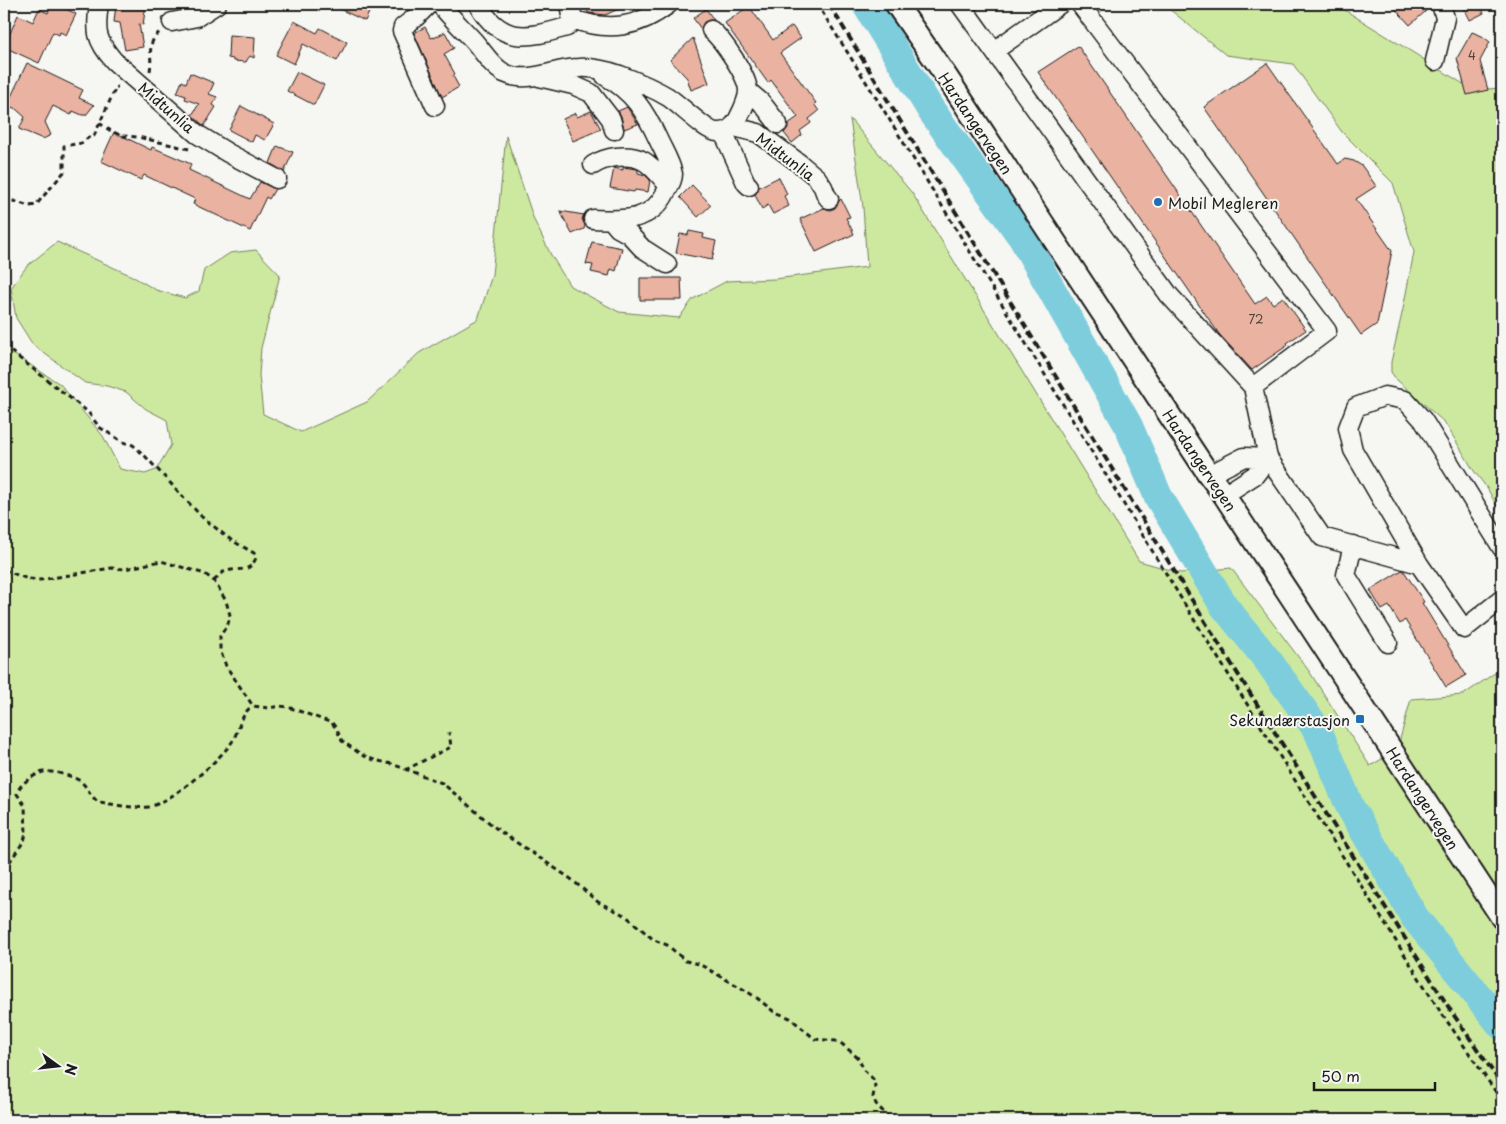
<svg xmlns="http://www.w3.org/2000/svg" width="1506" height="1124" font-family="'Playpen Sans',sans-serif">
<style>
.green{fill:#cde99f;stroke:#74825e}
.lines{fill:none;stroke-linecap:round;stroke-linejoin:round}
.river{stroke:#7ecddc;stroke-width:29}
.building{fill:#eab2a0;stroke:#1c1c1c}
.minor-casing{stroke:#1c1c1c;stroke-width:21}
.major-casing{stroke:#1c1c1c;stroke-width:25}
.path{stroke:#1c1c1c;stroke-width:3;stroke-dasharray:5 4;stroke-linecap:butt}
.minor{stroke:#f6f6f2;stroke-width:18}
.major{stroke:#f6f6f2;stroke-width:21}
.rail{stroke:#1c1c1c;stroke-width:4;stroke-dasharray:8 4;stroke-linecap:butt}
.poi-dot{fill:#1f6fb2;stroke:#f6f6f2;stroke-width:2}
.labels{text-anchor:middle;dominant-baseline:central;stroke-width:4;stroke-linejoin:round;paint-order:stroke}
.number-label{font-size:12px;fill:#50423d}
.street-label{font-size:15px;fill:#1c1c1c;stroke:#f6f6f2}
.poi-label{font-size:15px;fill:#1c1c1c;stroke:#f6f6f2;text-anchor:start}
</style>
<rect width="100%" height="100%" fill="#f6f6f2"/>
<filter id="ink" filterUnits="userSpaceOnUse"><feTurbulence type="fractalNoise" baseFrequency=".02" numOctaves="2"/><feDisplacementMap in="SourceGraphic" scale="10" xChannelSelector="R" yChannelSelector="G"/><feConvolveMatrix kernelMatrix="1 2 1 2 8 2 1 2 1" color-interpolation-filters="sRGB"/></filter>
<g filter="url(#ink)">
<path class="green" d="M 1163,4 L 1335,4 L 1473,90 L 1502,88 L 1502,515 L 1487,488 L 1474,471 L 1445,423 L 1396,379 L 1391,372 L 1391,362 L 1403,309 L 1414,252 L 1393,183 L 1342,132 L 1293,64 L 1226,55 Z
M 850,119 L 912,193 L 1139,561 L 1181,573 L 1231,568 L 1309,671 L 1370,766 L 1397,750 L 1411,699 L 1463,695 L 1502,668 L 1502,1120 L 4,1120 L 4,348 L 60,384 L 103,436 L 120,469 L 145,474 L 156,470 L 171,445 L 167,420 L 146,409 L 126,392 L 107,386 L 85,383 L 33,345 L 16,318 L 11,288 L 27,266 L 57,242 L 130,275 L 156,290 L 185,298 L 199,291 L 204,270 L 230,253 L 256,250 L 280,275 L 261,348 L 259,375 L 263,414 L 301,432 L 367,402 L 419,353 L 478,319 L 492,275 L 506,136 L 534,220 L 551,255 L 570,286 L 619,312 L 679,318 L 693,299 L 727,281 L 775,279 L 867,267 L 863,207 Z"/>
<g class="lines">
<path class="river" d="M 866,4 L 931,110 L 1022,237 L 1128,425 L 1158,496 L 1224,606 L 1269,662 L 1318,731 L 1350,807 L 1415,918 L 1502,1026"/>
</g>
<path class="building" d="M 52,4 L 56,4 L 76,14 L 66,35 L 60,32 L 59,35 L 53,32 L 39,63 L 4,47 L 18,15 L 33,22 L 39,9 L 48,13 Z
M 116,4 L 146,4 L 143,25 L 139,24 L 143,47 L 125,50 L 120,23 L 114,22 Z
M 329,4 L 373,4 L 365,21 Z
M 581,4 L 630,4 L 605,15 L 589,13 Z
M 1391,4 L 1419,4 L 1426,11 L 1410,25 Z
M 1462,4 L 1479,4 L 1484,13 L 1470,20 Z
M 749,6 L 773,40 L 792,26 L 801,38 L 780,53 L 816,103 L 814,104 L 819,111 L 809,119 L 811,123 L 800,131 L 802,135 L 792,143 L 784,133 L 788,128 L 788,124 L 798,117 L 771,80 L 768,83 L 725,23 Z
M 706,9 L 714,20 L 709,20 L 704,22 L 701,29 L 693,18 Z
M 294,21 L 317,33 L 320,28 L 347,42 L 337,61 L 303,44 L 294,64 L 276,55 Z
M 425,27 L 431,38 L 434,37 L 434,38 L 445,32 L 454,48 L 444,54 L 455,74 L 453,76 L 459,87 L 442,97 L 414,33 Z
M 1472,32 L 1482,36 L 1490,42 L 1480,61 L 1488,90 L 1467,95 L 1457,58 Z
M 229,35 L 255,37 L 254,58 L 250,56 L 247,60 L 246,62 L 233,61 L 233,59 L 228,58 Z
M 693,38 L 709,83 L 691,90 L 687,78 L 670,60 Z
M 1078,46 L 1255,304 L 1267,296 L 1273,304 L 1283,297 L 1306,330 L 1287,343 L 1288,345 L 1252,370 L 1219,334 L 1038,72 Z
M 27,63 L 83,90 L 79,98 L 94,105 L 86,115 L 82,115 L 73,111 L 71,115 L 53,106 L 45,122 L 51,135 L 43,139 L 19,129 L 25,117 L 16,109 L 7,105 Z
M 1267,63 L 1338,164 L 1345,159 L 1354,161 L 1362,166 L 1376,186 L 1356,199 L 1392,251 L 1377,324 L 1361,335 L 1204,107 Z
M 297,72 L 324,85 L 314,105 L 287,91 Z
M 190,73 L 214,83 L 209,94 L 217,97 L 213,105 L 216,107 L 204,126 L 192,115 L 199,104 L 185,99 L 186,96 L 177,93 L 182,81 L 186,83 Z
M 241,106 L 274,124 L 265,140 L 255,135 L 252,142 L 229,130 Z
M 627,107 L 638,124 L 624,129 L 621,116 L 618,111 Z
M 591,111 L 601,129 L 573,141 L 563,119 L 576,113 L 577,117 Z
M 114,132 L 151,150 L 152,147 L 191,164 L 189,170 L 250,199 L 260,182 L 275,189 L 269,199 L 266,197 L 250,231 L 193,204 L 195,199 L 180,192 L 144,175 L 141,180 L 101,161 Z
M 277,146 L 293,152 L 284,172 L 270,163 Z
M 623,167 L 637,169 L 638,170 L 638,173 L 645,175 L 650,180 L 648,192 L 635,190 L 634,192 L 610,188 L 614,168 L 623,170 Z
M 779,177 L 787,194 L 784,196 L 789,206 L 773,214 L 768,205 L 762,209 L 755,195 L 759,187 Z
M 692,185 L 711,205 L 698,217 L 680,197 Z
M 841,199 L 850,217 L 846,218 L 854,234 L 816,252 L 800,219 L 824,208 L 830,210 L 835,208 L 839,201 Z
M 560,211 L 584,215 L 582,219 L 585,225 L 584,229 L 572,234 Z
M 689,231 L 704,234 L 703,238 L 716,241 L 712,260 L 676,253 L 680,234 L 688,235 Z
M 592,242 L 622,248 L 616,271 L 611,269 L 609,276 L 591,272 L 593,265 L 586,264 Z
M 640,278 L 681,278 L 682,300 L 640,300 Z
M 1402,570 L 1404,571 L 1424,602 L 1422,603 L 1466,675 L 1446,687 L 1405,620 L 1400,624 L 1389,606 L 1382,610 L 1370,590 Z"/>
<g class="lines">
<g class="minor-casing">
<path id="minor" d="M 99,4 C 95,32 96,40 114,61 L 197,134 L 228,153 L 277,179
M 429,4 L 416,17 L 403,27 L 402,31 L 435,106
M 440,4 C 450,17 462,28 473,40 C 483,51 491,66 504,73 C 529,85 554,68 579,68 C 592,67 608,71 620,75 C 636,81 653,88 668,97 C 679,104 707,132 717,132 C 726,133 734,127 738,119 C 742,111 748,100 748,91 C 748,76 722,39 711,30
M 478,4 C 501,45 528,38 567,27 C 573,20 573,12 569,4
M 960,4 L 1169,295 L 1253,387 L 1268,458 L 1322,537 L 1419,564
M 1080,4 L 1327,331 L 1253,387
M 572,19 C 609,32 638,28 669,4
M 172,22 L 197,17 L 217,4
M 994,51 L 1060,4
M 1435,61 L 1445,18 L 1441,4
M 539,77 L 573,85 L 591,93 L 611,119 L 614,130
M 748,91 L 761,102 L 778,124
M 735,125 L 738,128 L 758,133 L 799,163 L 817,178 L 823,187 L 826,195 L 829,199
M 723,132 L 746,183 L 749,186
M 593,165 C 601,160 607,158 616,157 C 645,154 651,166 669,186
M 593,219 C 622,220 651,223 666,192 C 669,187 673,181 673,174 C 671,163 663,150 658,139 C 645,111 633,92 605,76
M 613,220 L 613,222 L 618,228 L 629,234 L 642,248 L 667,264
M 1209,475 L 1244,457 L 1268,458
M 1224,495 L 1255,475 L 1268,458
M 1353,545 L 1346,575 L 1388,643
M 1502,548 L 1423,420 L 1405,400 L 1385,396 L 1356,407 L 1348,428 L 1353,450 L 1419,564 L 1464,629 L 1502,599"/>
</g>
<g class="major-casing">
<path id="major" d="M 896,4 L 946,76 L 1209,475 L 1224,495 L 1502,918"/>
</g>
<path class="path" d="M 817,4 L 880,104 L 1198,626 L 1438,1008 L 1502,1101
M 150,71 C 153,54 145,44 161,31
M 99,123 L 111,131 L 122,136 L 138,137 L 189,149
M 4,198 L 29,206 L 36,205 L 64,172 L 64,146 L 82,143 L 89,137 L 94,136 L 116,87 L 118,87
M 4,346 L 88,412 L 99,427 L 123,442 L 133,445 L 145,456 L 202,517 L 231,540 L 254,553 L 256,558 C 249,574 240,567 227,571 C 221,572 218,577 214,581
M 4,570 L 28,579 L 40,580 L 111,568 L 125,569 L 161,561 L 205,574 L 214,581 L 226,601 L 230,615 L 228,624 L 220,636 L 220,650 L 226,666 L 253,706 L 269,708 L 280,706 L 288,707 L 332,723 L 336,728 L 342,741 L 362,755 L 374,760 L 392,764 L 442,783 L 498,830 L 571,879 L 598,902 L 626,916 L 654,940 L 667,945 L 686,961 L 699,964 L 743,989 L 757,998 L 773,1011 L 790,1018 L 815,1039 L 836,1041 L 842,1044 L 858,1058 L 864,1070 L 873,1079 L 875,1086 L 873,1097 L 876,1104 L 891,1120
M 405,770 L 451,747 L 449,732
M 4,870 L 24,841 L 26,834 L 25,806 L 17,794 C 18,785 33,775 43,772 C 50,770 74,776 80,781 C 88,787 90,796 98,802 C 114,804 132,809 148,807 C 169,804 220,760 232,742 C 239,731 241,712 253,706
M 4,1067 C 10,1072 9,1077 4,1083"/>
<use href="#minor" class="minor"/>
<use href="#major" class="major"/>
<path class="rail" d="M 829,4 L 1212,633 L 1451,1011 L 1502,1085"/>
</g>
</g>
<g class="poi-dot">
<circle cx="1158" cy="202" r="5"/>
<rect x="1355" y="714" width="10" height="10" rx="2.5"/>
</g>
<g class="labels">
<g class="number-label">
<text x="1472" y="55">4</text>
<text x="1256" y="319">72</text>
</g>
<g class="street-label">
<text transform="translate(167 107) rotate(41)">Midtunlia</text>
<text transform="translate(976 123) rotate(56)">Hardangervegen</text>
<text transform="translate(786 156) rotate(37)">Midtunlia</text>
<text transform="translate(1200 460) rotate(56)">Hardangervegen</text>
<text transform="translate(1423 798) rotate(57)">Hardangervegen</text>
</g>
<g class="poi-label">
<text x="1168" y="202">Mobil Megleren</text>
<text x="1350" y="719" text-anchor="end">Sekundærstasjon</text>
</g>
</g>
<rect width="1506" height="1124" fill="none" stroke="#f6f6f2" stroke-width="20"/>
<rect x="10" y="10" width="1486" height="1104" fill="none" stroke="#1c1c1c" stroke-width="2" filter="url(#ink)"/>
<g transform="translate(58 1066) rotate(105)" stroke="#f6f6f2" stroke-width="4" paint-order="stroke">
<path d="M0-4L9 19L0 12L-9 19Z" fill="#1c1c1c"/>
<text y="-8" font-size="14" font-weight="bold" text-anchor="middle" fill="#1c1c1c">N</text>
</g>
<path d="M1314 1082v8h121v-8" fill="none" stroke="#1c1c1c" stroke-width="2.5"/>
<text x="1321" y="1082" font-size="15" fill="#1c1c1c" stroke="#f6f6f2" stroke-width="4" paint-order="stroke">50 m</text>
</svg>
